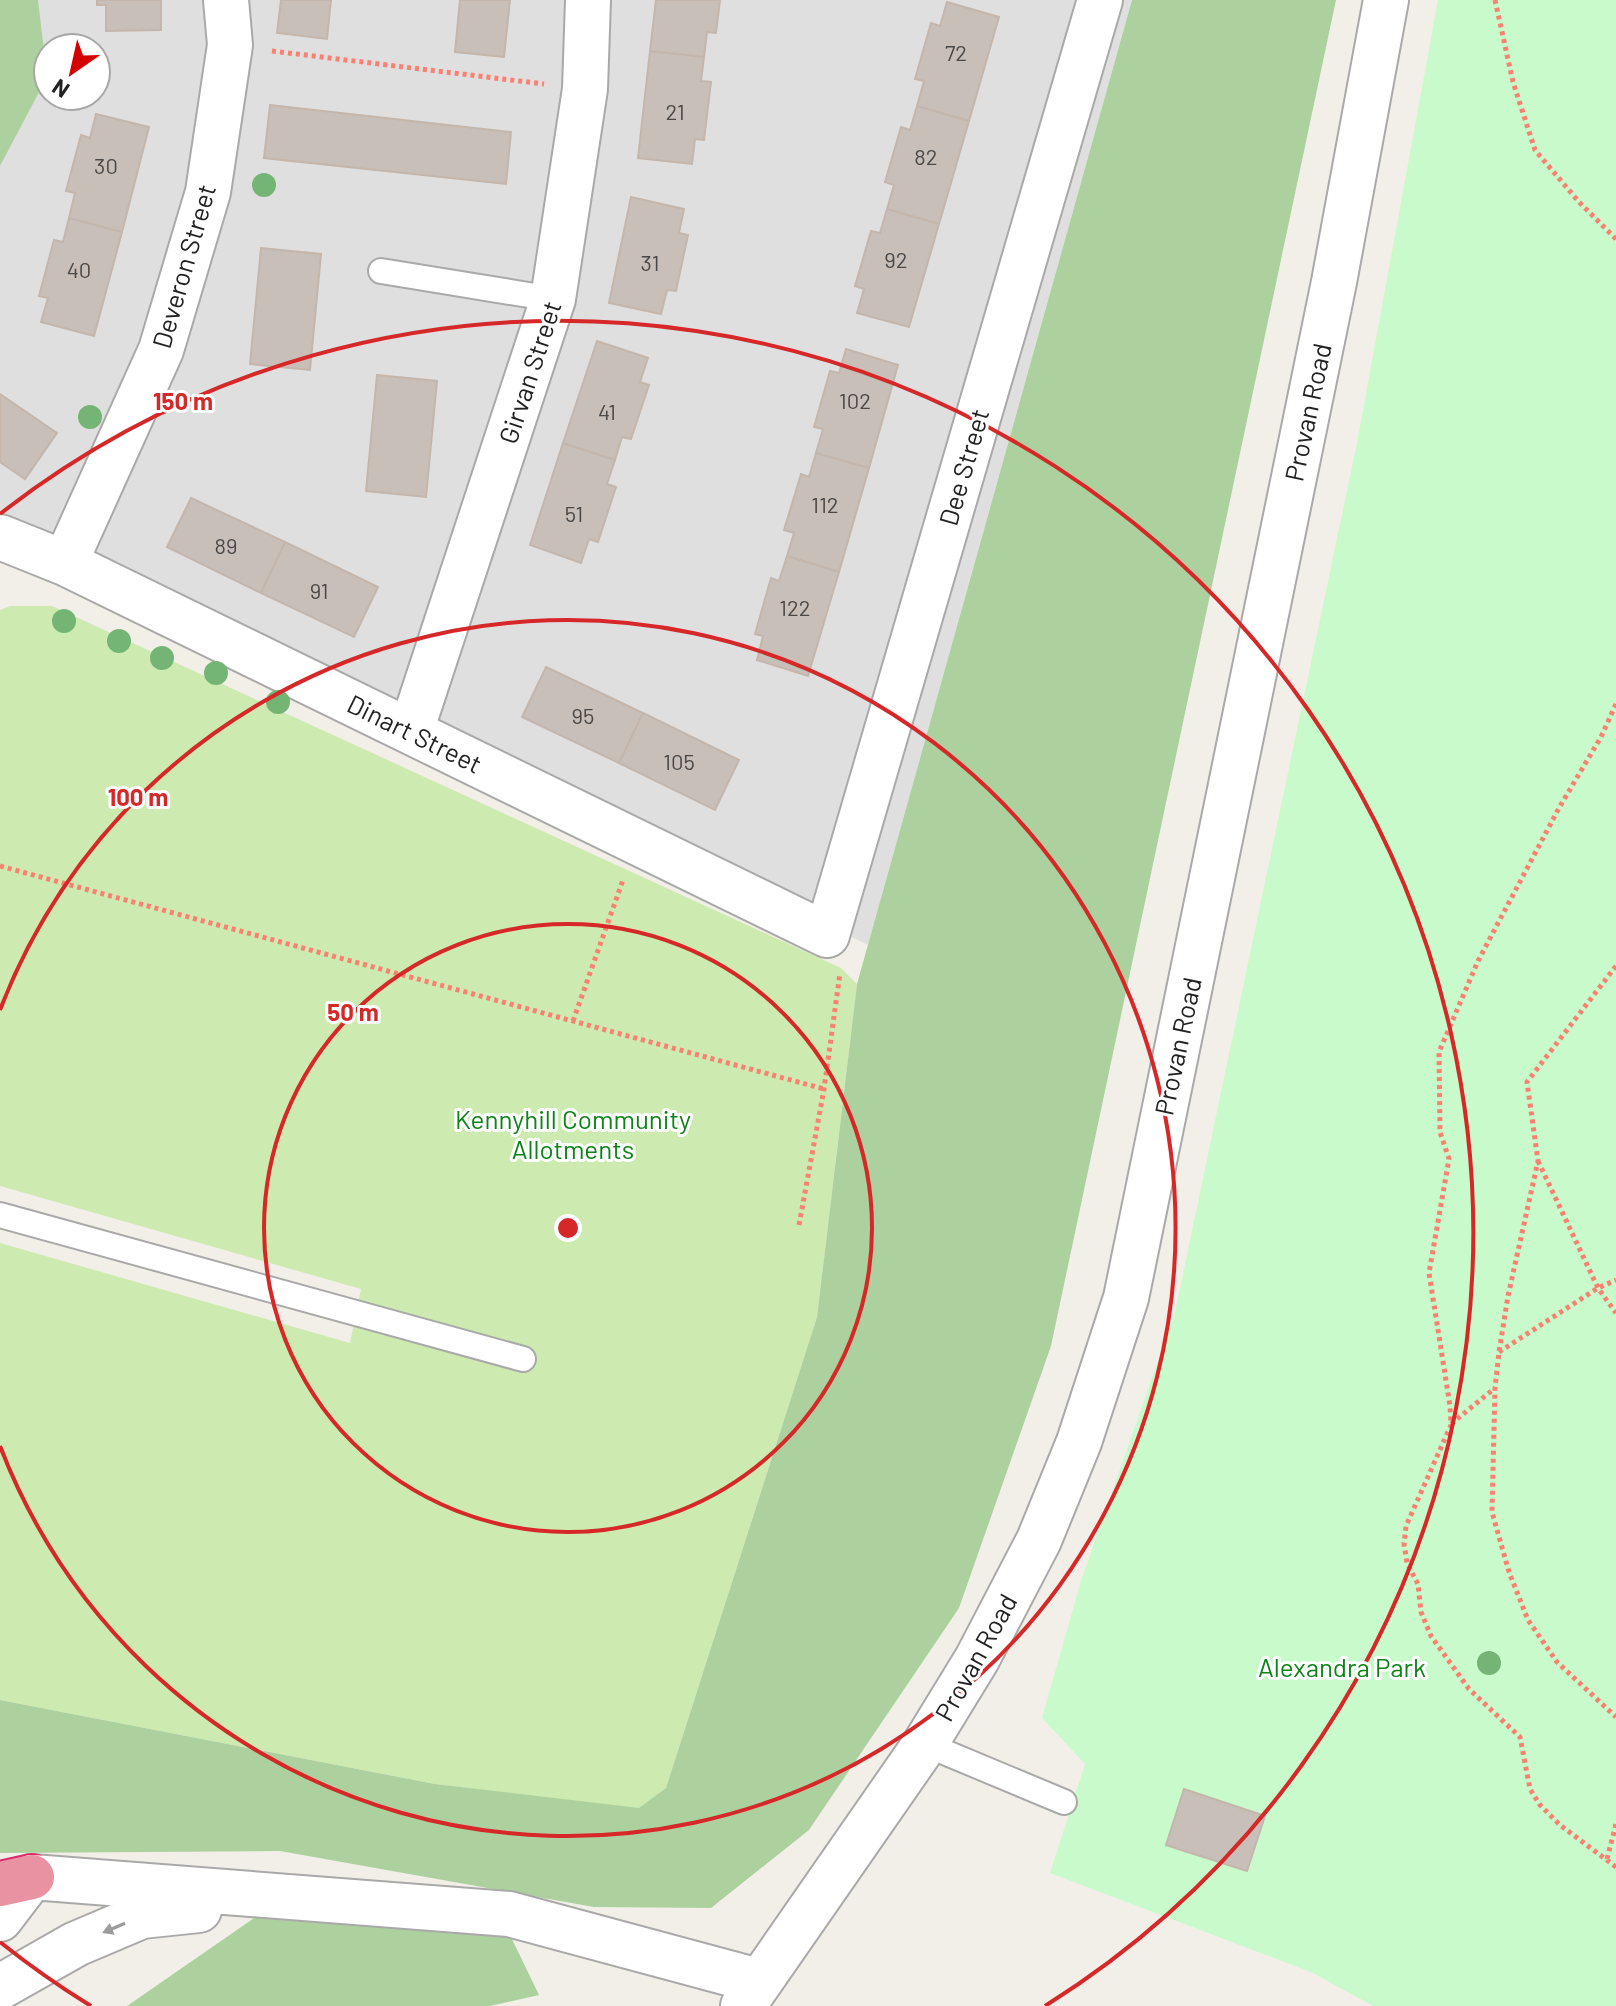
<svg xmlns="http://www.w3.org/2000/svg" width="1616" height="2006" font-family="Barlow,sans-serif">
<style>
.residential{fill:#e0dfdf;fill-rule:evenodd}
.grass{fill:#cdebb0}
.forest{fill:#add19e}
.park{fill:#c8facc}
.building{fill:#c7bfb8;stroke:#c4b6ab;stroke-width:2}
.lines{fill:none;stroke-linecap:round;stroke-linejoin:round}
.service-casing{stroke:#a9a9a9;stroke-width:28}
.minor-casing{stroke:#a9a9a9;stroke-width:48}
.tertiary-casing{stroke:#a9a9a9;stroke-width:48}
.motorway-casing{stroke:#dc2a67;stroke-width:48}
.path{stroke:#fa8072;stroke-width:5;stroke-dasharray:4 4;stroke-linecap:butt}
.service{stroke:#fff;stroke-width:24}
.minor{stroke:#fff;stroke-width:44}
.tertiary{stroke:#fff;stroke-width:44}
.motorway{stroke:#e892a2;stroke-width:44}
.tree{fill:#74b475}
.oneway{fill:#9c9c9c}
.ring{fill:none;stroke:#d62828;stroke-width:4}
.labels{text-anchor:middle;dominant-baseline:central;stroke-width:6;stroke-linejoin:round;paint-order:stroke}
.number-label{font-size:22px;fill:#4b4948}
.street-label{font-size:26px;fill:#222;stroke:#fff}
.park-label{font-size:26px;fill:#0c8416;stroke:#fff}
.centre{fill:#d62828;stroke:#fff;stroke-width:4}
.ring-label{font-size:24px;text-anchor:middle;font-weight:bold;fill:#d62828;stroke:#fff;stroke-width:6;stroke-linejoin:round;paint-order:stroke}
</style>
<rect width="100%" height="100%" fill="#f2efe9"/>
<path class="residential" d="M 0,0 L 1132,0 L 868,945 L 0,516 ZM 48,48 L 96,48 L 96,96 L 48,96 Z"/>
<path class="grass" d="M 10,606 L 52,606 L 841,968 L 857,984 L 817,1317 L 666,1788 L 639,1809 L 435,1784 L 0,1700 L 0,1243 L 350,1343 L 361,1289 L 0,1186 L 0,610 Z"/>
<path class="forest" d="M 0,0 L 38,0 L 47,77 L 0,166 Z
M 1132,0 L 1336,0 L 1051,1346 L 959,1608 L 809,1830 L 711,1908 L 594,1907 L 280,1851 L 0,1853 L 0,1700 L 435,1784 L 639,1808 L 666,1788 L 817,1317 L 857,984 Z
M 270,1907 L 510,1935 L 539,1995 L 490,2006 L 127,2006 Z"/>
<path class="park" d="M 1438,0 L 1616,0 L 1616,2006 L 1373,2006 L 1311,1972 L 1050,1873 L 1085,1764 L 1042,1718 L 1081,1581 L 1175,1312 L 1357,443 Z"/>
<path class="building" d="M 97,0 L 161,0 L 161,30 L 106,31 L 106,5 L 97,5 Z
M 281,0 L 331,0 L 327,39 L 277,33 Z
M 460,0 L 510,0 L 504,57 L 455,52 Z
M 656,0 L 720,0 L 716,33 L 707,32 L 704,57 L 650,51 Z
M 947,2 L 999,17 L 969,121 L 917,106 L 924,81 L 915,79 L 931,23 L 940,26 Z
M 650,51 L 704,57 L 701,81 L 711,82 L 704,140 L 695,139 L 692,164 L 638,158 Z
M 270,105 L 511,132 L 506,184 L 264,158 Z
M 917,106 L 969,121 L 939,224 L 887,209 L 894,185 L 885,182 L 901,127 L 910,130 Z
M 96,114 L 149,127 L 122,232 L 69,218 L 75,193 L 66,191 L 81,135 L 90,138 Z
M 631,197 L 684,209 L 679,233 L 688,235 L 676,291 L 667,290 L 661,314 L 609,303 Z
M 887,209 L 939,224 L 909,327 L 857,313 L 864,289 L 855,286 L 871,231 L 880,233 Z
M 69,218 L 122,232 L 94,336 L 41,322 L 48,298 L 39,296 L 54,240 L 63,242 Z
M 261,248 L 321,254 L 310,370 L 250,364 Z
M 597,341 L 648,358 L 640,382 L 649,385 L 631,439 L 622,437 L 615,460 L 563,443 Z
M 846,349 L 898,365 L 869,468 L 816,453 L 823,429 L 814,427 L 830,371 L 839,373 Z
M 377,375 L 437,381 L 426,497 L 366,491 Z
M 0,394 L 57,433 L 25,479 L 0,462 Z
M 563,443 L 615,460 L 607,484 L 616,487 L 598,542 L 589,539 L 581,563 L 530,545 Z
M 816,453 L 869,468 L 839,572 L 787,556 L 794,533 L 784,530 L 801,474 L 809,477 Z
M 191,498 L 285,542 L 261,593 L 167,547 Z
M 285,542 L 378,587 L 354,637 L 261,593 Z
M 787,556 L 839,572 L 808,676 L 757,660 L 763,636 L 755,634 L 771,578 L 779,581 Z
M 546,667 L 643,713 L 619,763 L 522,717 Z
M 643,713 L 739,760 L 715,810 L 619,763 Z
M 1184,1789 L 1265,1816 L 1247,1871 L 1166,1845 Z"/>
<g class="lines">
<g class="service-casing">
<path id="service" d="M 381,271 L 553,299
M 0,1215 L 523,1359
M 925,1744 L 1064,1802"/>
</g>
<g class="minor-casing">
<path id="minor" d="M 0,537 L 65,563 L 827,935 L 1100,0
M 65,563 L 161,350 L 208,192 L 230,45 L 226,0
M 411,731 L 553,299 L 585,89 L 588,0"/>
</g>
<g class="tertiary-casing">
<path id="tertiary" d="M 0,1919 L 32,1877 L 509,1914 L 758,1981
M 0,1987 L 76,1944 L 142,1916 L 199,1910
M 743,2006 L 925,1744 L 977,1659 L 1039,1540 L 1079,1442 L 1126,1298 L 1334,282 L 1386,0"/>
</g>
<g class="motorway-casing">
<path id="motorway" d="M 0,1884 L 32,1877"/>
</g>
<path class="path" d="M 1495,0 L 1513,82 L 1535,150 L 1579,202 L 1616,239
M 272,51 L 544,84
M 1616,704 L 1601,737 L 1559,808 L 1478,961 L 1439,1052 L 1440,1132 L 1449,1159 L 1429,1273 L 1450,1406 L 1451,1425 L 1406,1526 L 1404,1544 L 1407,1563 L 1418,1584 L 1421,1612 L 1431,1636 L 1469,1689 L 1520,1737 L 1530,1789 L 1540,1805 L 1560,1825 L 1616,1867
M 0,866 L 824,1089
M 1616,966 L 1527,1082 L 1538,1161 L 1508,1296 L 1499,1352 L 1495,1388 L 1492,1512 L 1509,1572 L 1528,1620 L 1557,1662 L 1616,1717
M 573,1021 L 623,880
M 1538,1161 L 1598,1288 L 1616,1313
M 799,1225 L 824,1089 L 840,973
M 1499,1352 L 1598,1288 L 1616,1280
M 1451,1424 L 1495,1388
M 1607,1859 L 1616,1824"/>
<use href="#service" class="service"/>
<use href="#minor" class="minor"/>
<use href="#tertiary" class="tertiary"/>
<use href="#motorway" class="motorway"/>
</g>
<g class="tree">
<circle cx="264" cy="185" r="12"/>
<circle cx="90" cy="417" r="12"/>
<circle cx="64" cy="621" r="12"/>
<circle cx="119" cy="641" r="12"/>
<circle cx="162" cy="658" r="12"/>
<circle cx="216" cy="673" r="12"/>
<circle cx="278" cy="702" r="12"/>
<circle cx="1489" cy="1663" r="12"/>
</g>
<defs><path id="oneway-solid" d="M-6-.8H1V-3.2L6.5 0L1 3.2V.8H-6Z" transform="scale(2)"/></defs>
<use class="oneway" href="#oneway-solid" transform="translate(114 1928) rotate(157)"/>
<g class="ring">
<circle cx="568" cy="1228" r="304"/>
<path d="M0 1010A608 608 0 1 1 0 1446"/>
<path d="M91 2006A912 912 0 0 1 0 1942M0 514A912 912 0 1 1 1045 2006"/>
</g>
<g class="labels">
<g class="number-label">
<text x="956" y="52">72</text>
<text x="675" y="111">21</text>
<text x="926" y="156">82</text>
<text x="106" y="165">30</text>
<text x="896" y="259">92</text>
<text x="650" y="262">31</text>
<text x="79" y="269">40</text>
<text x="855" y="400">102</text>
<text x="607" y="411">41</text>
<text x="825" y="504">112</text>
<text x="574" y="513">51</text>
<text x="226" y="545">89</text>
<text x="319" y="590">91</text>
<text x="795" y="607">122</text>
<text x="583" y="715">95</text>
<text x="679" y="761">105</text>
</g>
<g class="street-label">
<text transform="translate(183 266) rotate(-74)">Deveron Street</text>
<text transform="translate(529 372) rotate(-72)">Girvan Street</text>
<text transform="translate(1307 412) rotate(-78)">Provan Road</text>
<text transform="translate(963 467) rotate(-74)">Dee Street</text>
<text transform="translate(415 733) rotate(26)">Dinart Street</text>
<text transform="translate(1177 1046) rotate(-78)">Provan Road</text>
<text transform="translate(975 1657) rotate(-61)">Provan Road</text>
</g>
<g class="park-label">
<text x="573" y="1118">Kennyhill Community<tspan x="573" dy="30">Allotments</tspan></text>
<text x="1342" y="1666">Alexandra Park</text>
</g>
</g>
<circle cx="568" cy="1228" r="12" class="centre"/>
<g class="ring-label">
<text x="183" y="410">150 m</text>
<text x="138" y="806">100 m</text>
<text x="353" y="1021">50 m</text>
</g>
<g transform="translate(72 72) rotate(214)"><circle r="38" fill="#ffffff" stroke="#a7a7a7" stroke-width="2"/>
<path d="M0-6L14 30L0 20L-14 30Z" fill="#d40000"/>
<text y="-12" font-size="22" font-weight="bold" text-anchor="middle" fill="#222222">N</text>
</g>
</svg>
